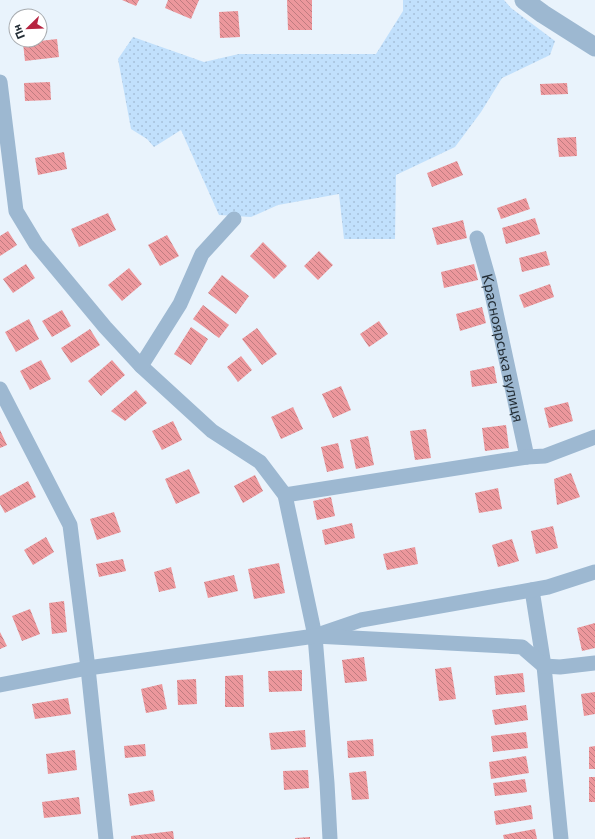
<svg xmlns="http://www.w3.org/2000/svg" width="595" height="839" font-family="Commissioner,sans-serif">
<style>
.grass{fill:url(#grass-dots)}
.building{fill:url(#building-back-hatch)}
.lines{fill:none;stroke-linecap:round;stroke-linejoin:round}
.minor{stroke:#9db8d1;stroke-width:15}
.tertiary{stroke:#9db8d1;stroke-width:19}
.labels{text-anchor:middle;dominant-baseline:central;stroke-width:3;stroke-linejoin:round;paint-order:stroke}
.street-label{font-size:15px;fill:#242e36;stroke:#fff}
</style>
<defs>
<pattern id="grass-dots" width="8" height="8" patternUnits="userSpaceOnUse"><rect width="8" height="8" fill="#c1e0fc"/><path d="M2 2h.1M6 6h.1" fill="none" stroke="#a6c0d9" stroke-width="1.8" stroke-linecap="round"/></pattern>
<pattern id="building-back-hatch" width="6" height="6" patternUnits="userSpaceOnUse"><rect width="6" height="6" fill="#ec979c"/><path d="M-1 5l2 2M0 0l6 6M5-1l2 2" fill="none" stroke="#bf7c80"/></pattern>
</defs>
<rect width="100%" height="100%" fill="#e9f3fc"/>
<path class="grass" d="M 403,0 L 504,0 L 511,8 L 555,41 L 550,55 L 502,78 L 481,112 L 455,147 L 396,175 L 395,239 L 344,239 L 339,194 L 278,205 L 251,217 L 219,215 L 181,130 L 154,147 L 147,139 L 131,129 L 118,59 L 133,37 L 204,62 L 239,54 L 376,54 L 403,11 Z"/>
<path class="building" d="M 122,0 L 139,0 L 136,6 Z
M 168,0 L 199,0 L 191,19 L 165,8 Z
M 287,0 L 312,0 L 312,30 L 288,30 Z
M 238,11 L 240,37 L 220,38 L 219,12 Z
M 57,39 L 59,57 L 25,61 L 23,43 Z
M 50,82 L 51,100 L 25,101 L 24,83 Z
M 567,83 L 568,94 L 541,95 L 540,84 Z
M 576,137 L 577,156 L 559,157 L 557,138 Z
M 64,152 L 67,169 L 38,175 L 35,158 Z
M 457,161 L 463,175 L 432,187 L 427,173 Z
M 526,198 L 530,209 L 501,219 L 497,208 Z
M 108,213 L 116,230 L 79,247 L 71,229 Z
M 535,218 L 540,234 L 506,244 L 502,228 Z
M 463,220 L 467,238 L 437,245 L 432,228 Z
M 8,231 L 17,245 L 0,256 L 0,236 Z
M 167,235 L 179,256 L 160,266 L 148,245 Z
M 263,242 L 287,266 L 274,279 L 250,256 Z
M 319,251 L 333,265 L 318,280 L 304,266 Z
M 546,251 L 550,265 L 522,272 L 519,258 Z
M 26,264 L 35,278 L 13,293 L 3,279 Z
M 474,264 L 478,280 L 444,288 L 441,272 Z
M 129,268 L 142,284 L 122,301 L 108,285 Z
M 222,275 L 249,296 L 236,314 L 208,293 Z
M 550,284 L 554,297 L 524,308 L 519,295 Z
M 203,305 L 229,325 L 219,338 L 193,319 Z
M 482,307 L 486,323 L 460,331 L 456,314 Z
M 62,310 L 71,326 L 52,337 L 42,321 Z
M 29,319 L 39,339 L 16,352 L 5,332 Z
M 379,321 L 388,334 L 369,347 L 360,334 Z
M 191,327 L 208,339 L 191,365 L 174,354 Z
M 257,328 L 277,354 L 262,365 L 242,339 Z
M 90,329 L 100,345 L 71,363 L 61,348 Z
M 241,356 L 252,370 L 238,382 L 227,367 Z
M 41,360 L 51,379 L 30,390 L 20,371 Z
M 112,360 L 125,375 L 101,396 L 88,381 Z
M 494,366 L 497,383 L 472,387 L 470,371 Z
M 341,386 L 351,410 L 333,418 L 322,394 Z
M 136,390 L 147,403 L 125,421 L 111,411 Z
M 568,402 L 573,421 L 549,428 L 544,408 Z
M 293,407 L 303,429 L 281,439 L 271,417 Z
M 173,421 L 182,440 L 162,450 L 152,431 Z
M 506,425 L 509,448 L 485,451 L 482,428 Z
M 426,429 L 431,458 L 415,460 L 410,431 Z
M 0,430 L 7,445 L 0,448 Z
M 368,436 L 374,465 L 356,469 L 350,440 Z
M 338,443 L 344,468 L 327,472 L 321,447 Z
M 189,469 L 200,493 L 176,504 L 165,479 Z
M 571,473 L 580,497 L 557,505 L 554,479 Z
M 255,475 L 263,491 L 243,503 L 234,486 Z
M 28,481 L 36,497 L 5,513 L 0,504 L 0,496 Z
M 498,488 L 502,509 L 479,513 L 475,493 Z
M 331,497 L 335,516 L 317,520 L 313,501 Z
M 114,512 L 121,532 L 97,540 L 90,519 Z
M 352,523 L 355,538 L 325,545 L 322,530 Z
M 553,526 L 558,548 L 536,554 L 531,531 Z
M 46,537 L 54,552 L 33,565 L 24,550 Z
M 512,539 L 519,561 L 498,567 L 492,545 Z
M 415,547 L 418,564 L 387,570 L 383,554 Z
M 123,559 L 126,571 L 99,577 L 96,564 Z
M 279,563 L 285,593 L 254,599 L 248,569 Z
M 171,567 L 176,588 L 159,592 L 154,572 Z
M 234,575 L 238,591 L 208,598 L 204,582 Z
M 64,601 L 67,632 L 52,634 L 49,603 Z
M 30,609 L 40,634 L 22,641 L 12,616 Z
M 595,623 L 595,648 L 582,651 L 577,628 Z
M 0,632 L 7,646 L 0,649 Z
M 364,657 L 367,681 L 345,683 L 342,660 Z
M 451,667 L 456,699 L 439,701 L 435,669 Z
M 302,670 L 302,691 L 269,692 L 268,671 Z
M 523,673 L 525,692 L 496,695 L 494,676 Z
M 243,675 L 244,707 L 225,707 L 225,676 Z
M 196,679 L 197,704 L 178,705 L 177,680 Z
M 162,684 L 167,709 L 146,713 L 141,689 Z
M 595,692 L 595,714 L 584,716 L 581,694 Z
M 68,698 L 71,714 L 35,719 L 32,704 Z
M 526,705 L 528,720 L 495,725 L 492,710 Z
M 305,730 L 306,747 L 271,750 L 269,733 Z
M 526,732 L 528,748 L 493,752 L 491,736 Z
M 373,739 L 374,756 L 348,758 L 347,741 Z
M 145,744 L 146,756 L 125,758 L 124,746 Z
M 595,746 L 595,769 L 589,769 L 589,747 Z
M 75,750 L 77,770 L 48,774 L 46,754 Z
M 526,756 L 529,773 L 491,779 L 489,762 Z
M 308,770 L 309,788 L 284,790 L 283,771 Z
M 366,771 L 369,799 L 352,800 L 349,773 Z
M 589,777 L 595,777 L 595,802 L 589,802 Z
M 525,779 L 527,792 L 495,796 L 493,783 Z
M 153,790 L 155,801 L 130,806 L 128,794 Z
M 79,797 L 81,814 L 44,818 L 42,802 Z
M 531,805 L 533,819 L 496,825 L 494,811 Z
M 535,829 L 537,839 L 504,839 L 503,835 Z
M 173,831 L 174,839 L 131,839 L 131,836 Z
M 310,837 L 310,839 L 295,839 L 295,838 Z"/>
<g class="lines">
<g class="minor">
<path d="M 0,82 L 16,211 L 36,244 L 105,327 L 141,366 L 212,431 L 260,462 L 285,495 L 315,636 L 327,783 L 330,839"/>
<path id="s1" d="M 477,238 L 489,280 L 527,457"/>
<path d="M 141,366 L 180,304 L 202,254 L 234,219"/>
<path d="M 0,389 L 70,525 L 88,668 L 106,839"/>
<path d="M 285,495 L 527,457 L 545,456 L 595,437"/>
<path d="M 532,590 L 544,666 L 561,839"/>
<path d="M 323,633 L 361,620 L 548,587 L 595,572"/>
<path d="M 0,685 L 88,668 L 315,636 L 522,647 L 544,666 L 560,667 L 595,663"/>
</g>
<path class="tertiary" d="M 524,0 L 543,14 L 595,47"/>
</g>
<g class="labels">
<g class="street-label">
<text stroke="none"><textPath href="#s1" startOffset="113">Красноярська вулиця</textPath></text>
</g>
</g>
<g transform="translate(28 28) rotate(247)"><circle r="19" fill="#ffffff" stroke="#a7abaf"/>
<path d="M0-3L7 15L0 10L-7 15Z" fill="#b62441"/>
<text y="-6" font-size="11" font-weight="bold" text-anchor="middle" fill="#242e36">Пн</text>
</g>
</svg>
